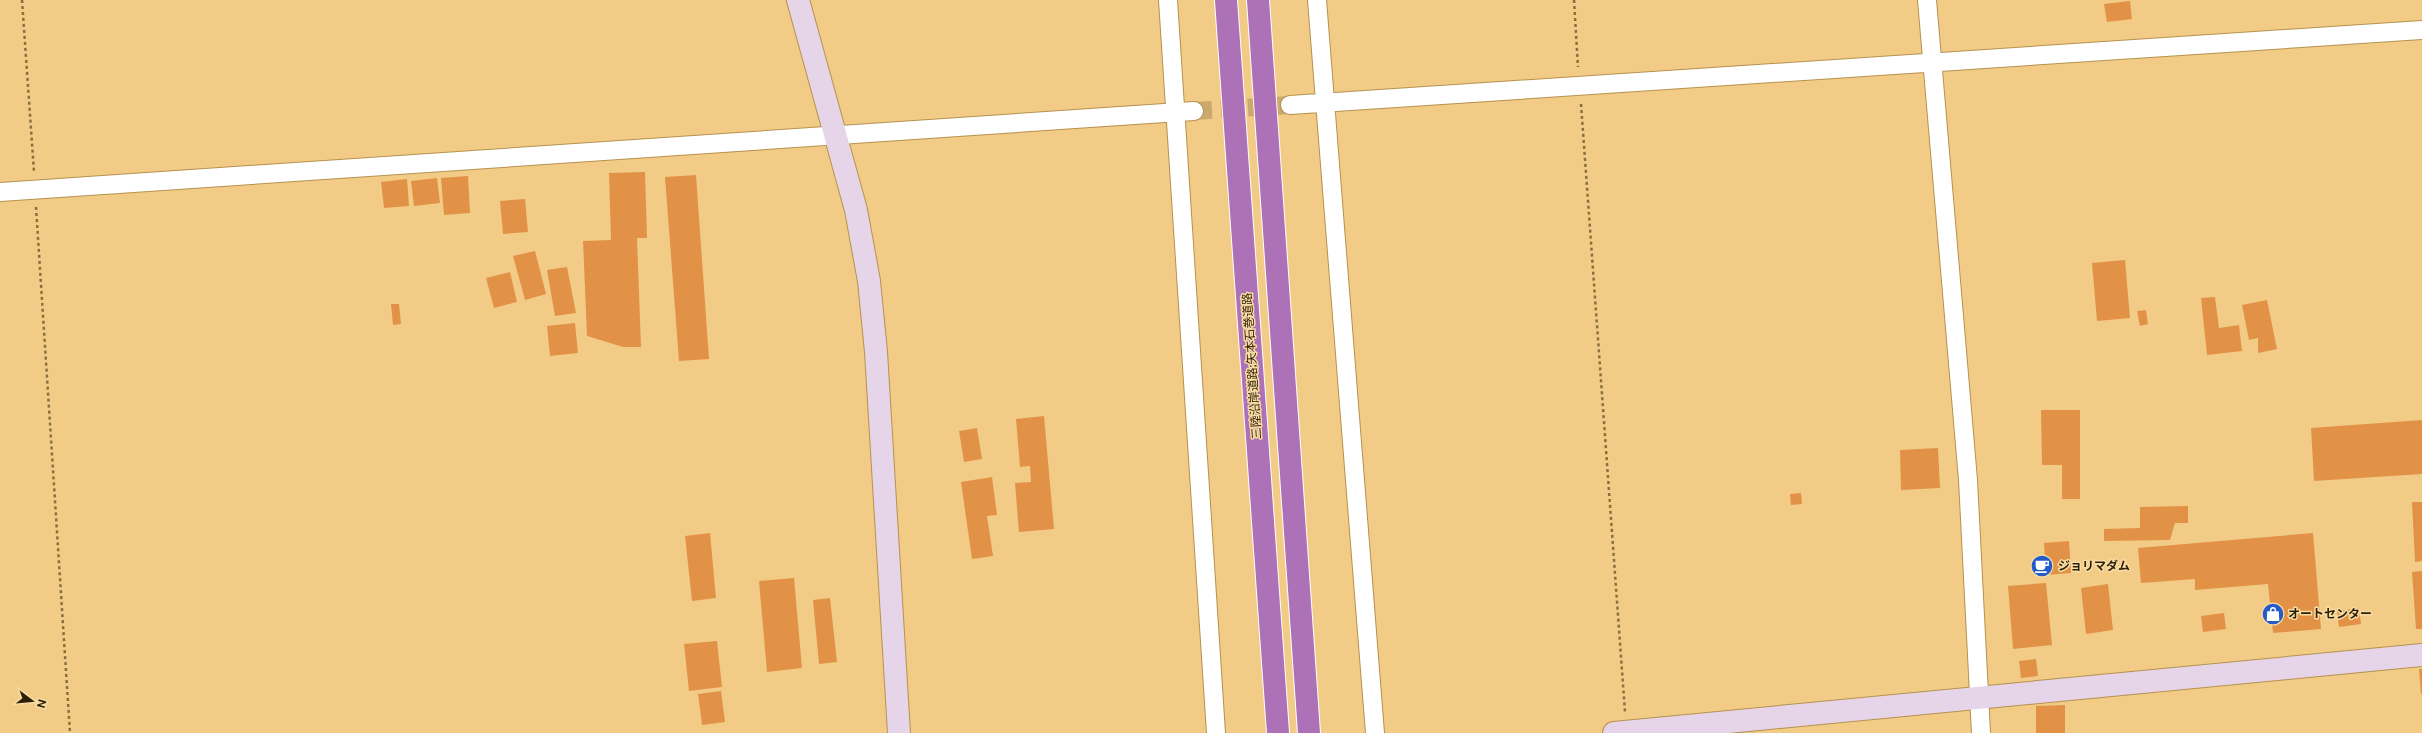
<svg xmlns="http://www.w3.org/2000/svg" width="2422" height="733" font-family="'Public Sans','Noto Sans JP',sans-serif">
<style>
.building{fill:#e19247}
.lines{fill:none;stroke-linecap:round;stroke-linejoin:round}
.street-tunnel{stroke:#cba96d;stroke-width:18;stroke-dasharray:18 9;stroke-linecap:butt}
.street-casing{stroke:#b5924e;stroke-width:20}
.secondary-casing{stroke:#b5924e;stroke-width:24}
.highway-casing{stroke:#fff;stroke-width:24}
.path{stroke:#886f40;stroke-width:2.5;stroke-dasharray:3 3;stroke-linecap:butt}
.street{stroke:#fff;stroke-width:18}
.secondary{stroke:#e6d4e9;stroke-width:22}
.highway{stroke:#ad71b7;stroke-width:22}
.labels{text-anchor:middle;dominant-baseline:central;stroke-width:3;stroke-linejoin:round;paint-order:stroke}
.street-label{font-size:12px;fill:#2d1f03;stroke:#f9dba4}
.poi-label{font-size:12px;font-weight:bold;fill:#2d1f03;stroke:#f9dba4;text-anchor:start}
</style>
<rect width="100%" height="100%" fill="#f2cc87"/>
<path class="building" d="M 2130,1 L 2132,19 L 2107,22 L 2104,4 Z
M 645,172 L 647,238 L 637,238 L 641,347 L 623,347 L 587,336 L 583,241 L 611,240 L 609,173 Z
M 696,175 L 709,359 L 679,361 L 665,177 Z
M 468,176 L 470,213 L 444,215 L 441,178 Z
M 437,178 L 440,203 L 414,206 L 411,181 Z
M 407,179 L 409,206 L 384,208 L 381,182 Z
M 525,199 L 528,232 L 503,234 L 500,201 Z
M 535,251 L 546,294 L 525,300 L 513,256 Z
M 2125,260 L 2130,318 L 2097,321 L 2092,263 Z
M 567,267 L 576,313 L 555,316 L 547,270 Z
M 510,272 L 517,302 L 494,308 L 486,278 Z
M 2215,297 L 2219,328 L 2239,325 L 2242,351 L 2207,355 L 2201,298 Z
M 2267,300 L 2277,349 L 2258,353 L 2258,338 L 2249,340 L 2242,305 Z
M 391,304 L 399,304 L 401,324 L 393,325 Z
M 2146,310 L 2148,324 L 2140,326 L 2137,311 Z
M 575,323 L 578,353 L 550,356 L 547,326 Z
M 2041,410 L 2080,410 L 2080,499 L 2062,499 L 2062,465 L 2042,465 Z
M 1044,416 L 1054,529 L 1019,532 L 1015,483 L 1031,482 L 1030,466 L 1020,467 L 1016,419 Z
M 2422,420 L 2422,474 L 2314,481 L 2311,428 Z
M 977,428 L 982,459 L 964,462 L 959,431 Z
M 1938,448 L 1940,488 L 1901,490 L 1900,450 Z
M 992,477 L 997,515 L 987,516 L 993,556 L 972,559 L 961,482 Z
M 1801,493 L 1802,504 L 1791,505 L 1790,494 Z
M 2412,502 L 2422,502 L 2422,561 L 2415,562 Z
M 2188,506 L 2188,523 L 2175,523 L 2170,540 L 2104,541 L 2104,529 L 2140,528 L 2140,507 Z
M 710,533 L 716,598 L 692,601 L 685,536 Z
M 2313,533 L 2321,629 L 2273,633 L 2268,584 L 2195,590 L 2195,579 L 2141,583 L 2138,548 Z
M 2069,541 L 2071,573 L 2046,575 L 2044,543 Z
M 2422,571 L 2422,629 L 2416,629 L 2412,572 Z
M 794,578 L 802,668 L 767,672 L 759,581 Z
M 2046,583 L 2052,645 L 2013,649 L 2008,586 Z
M 2108,584 L 2113,630 L 2086,634 L 2081,588 Z
M 830,598 L 837,662 L 819,664 L 813,600 Z
M 2359,608 L 2361,624 L 2339,627 L 2337,611 Z
M 2224,613 L 2226,629 L 2203,632 L 2201,616 Z
M 717,641 L 722,687 L 689,691 L 684,644 Z
M 2036,659 L 2038,676 L 2021,678 L 2019,661 Z
M 2419,669 L 2422,669 L 2422,694 L 2421,694 Z
M 721,691 L 725,722 L 702,725 L 698,694 Z
M 2065,705 L 2065,733 L 2036,733 L 2036,706 Z"/>
<g class="lines">
<path class="street-tunnel" d="M 1194,111 L 1290,105"/>
<g class="street-casing">
<path id="street" d="M 1168,0 L 1216,733
M 1317,0 L 1375,733
M 1927,0 L 1968,480 L 1981,733
M 1290,105 L 2422,30
M 0,192 L 1194,111"/>
</g>
<g class="secondary-casing">
<path id="secondary" d="M 798,0 L 856,210 L 869,281 L 876,352 L 899,733
M 1614,733 L 2422,655"/>
</g>
<g class="highway-casing">
<path id="highway" d="M 1226,0 L 1278,733
M 1258,0 L 1309,733"/>
</g>
<path class="path" d="M 22,0 L 34,172
M 1574,0 L 1578,67
M 1581,104 L 1625,712
M 36,207 L 70,733"/>
<use href="#street" class="street"/>
<use href="#secondary" class="secondary"/>
<use href="#highway" class="highway"/>
</g>
<defs>
<g id="cafe-disc" transform="scale(1.15)"><circle r="9.5" fill="#235bc8" stroke="#f9dba4"/><path d="M-5.5-4.5H6V0H3Q3 3.5 0 3.5H-2.5Q-5.5 3.5-5.5 0ZM3-3.2v2h1.7v-2ZM-6 4.5H4V6H-6Z" fill="#fff"/></g>
<g id="shop-disc" transform="scale(1.15)"><circle r="9.5" fill="#235bc8" stroke="#f9dba4"/><path d="M-5-2.5h2.3a2.7 3.5 0 0 1 5.4 0H5L5.5 6h-11ZM-1.5-2.5h3a1.5 2.3 0 0 0-3 0Z" fill="#fff"/></g>
</defs>
<g fill-rule="evenodd">
<use href="#cafe-disc" x="2042" y="566"/>
<use href="#shop-disc" x="2273" y="614"/>
</g>
<g class="labels">
<g class="street-label">
<text transform="translate(1252 366) rotate(-94)">三陸沿岸道路;矢本石巻道路</text>
</g>
<g class="poi-label">
<text x="2058" y="566">ジョリマダム</text>
<text x="2288" y="614">オートセンター</text>
</g>
</g>
<g transform="translate(32 701) rotate(106)" stroke="#f9dba4" stroke-width="3" paint-order="stroke">
<path d="M0-3L7 15L0 10L-7 15Z" fill="#2d1f03"/>
<text y="-6" font-size="11" font-weight="bold" text-anchor="middle" fill="#2d1f03">N</text>
</g>
</svg>
